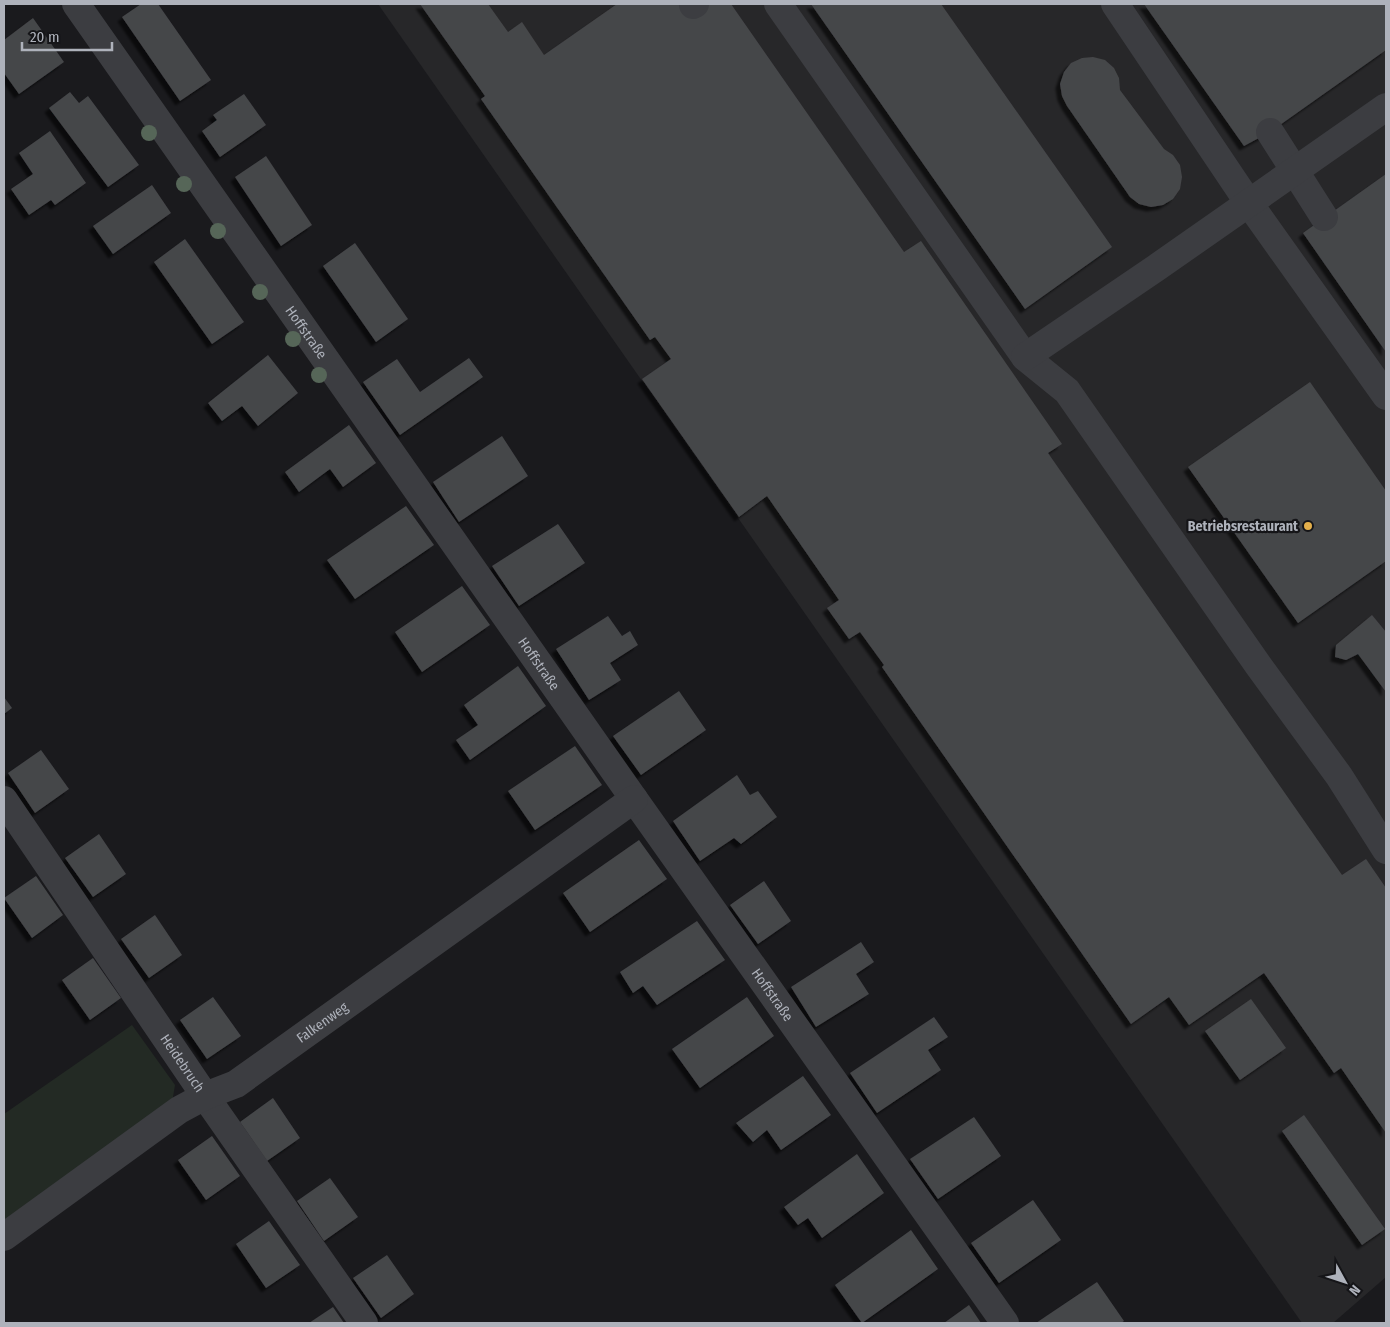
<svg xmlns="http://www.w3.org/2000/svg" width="1390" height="1327" font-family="'Fira Sans Condensed',sans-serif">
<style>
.built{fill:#272729}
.green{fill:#232a24}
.building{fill:#454649;filter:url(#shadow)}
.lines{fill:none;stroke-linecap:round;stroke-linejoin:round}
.minor{stroke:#3c3d41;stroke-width:28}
.tree{fill:#566658}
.poi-dot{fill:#e4b04b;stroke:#151518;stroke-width:2}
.labels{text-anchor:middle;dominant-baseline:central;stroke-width:4.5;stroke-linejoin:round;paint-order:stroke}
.street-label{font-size:14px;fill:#aeb2bb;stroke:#151518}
.poi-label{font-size:14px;font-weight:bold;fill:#aeb2bb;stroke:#151518;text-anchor:end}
</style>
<defs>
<filter id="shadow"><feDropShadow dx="-4.5" dy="4.5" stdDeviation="1" flood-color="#0009"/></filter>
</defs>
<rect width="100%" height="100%" fill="#1a1a1d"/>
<path class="built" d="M 378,4 L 1386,4 L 1386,1277 L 1333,1323 L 1302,1323 Z"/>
<path class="green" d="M 132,1025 L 175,1085 L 171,1109 L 4,1225 L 4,1114 Z"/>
<path class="building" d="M 141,4 L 158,4 L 211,80 L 180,101 L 122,17 Z
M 420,4 L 488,4 L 508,32 L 522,22 L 544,55 L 617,4 L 731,4 L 904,252 L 921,241 L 1062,444 L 1048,453 L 1342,875 L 1366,859 L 1386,888 L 1386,1133 L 1341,1068 L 1334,1073 L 1264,973 L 1189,1025 L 1169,997 L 1131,1024 L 882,667 L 884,665 L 860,632 L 849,639 L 827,608 L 839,600 L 767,496 L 739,517 L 642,379 L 671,359 L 655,337 L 650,340 L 481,99 L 485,96 Z
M 811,4 L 941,4 L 1112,247 L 1025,309 Z
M 1144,4 L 1386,4 L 1386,50 L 1270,132 L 1244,146 Z
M 33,18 L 64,62 L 19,94 L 4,73 L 4,40 Z
M 1093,57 L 1105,60 L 1114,68 L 1119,78 L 1120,90 L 1164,149 L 1173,155 L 1180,165 L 1182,177 L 1180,189 L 1173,199 L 1163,205 L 1151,207 L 1139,204 L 1130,197 L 1067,106 L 1062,96 L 1060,84 L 1064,72 L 1071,63 L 1082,58 Z
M 70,92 L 79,103 L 88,96 L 139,165 L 108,187 L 49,108 Z
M 244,94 L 266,125 L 220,157 L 202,131 L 217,120 L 213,115 Z
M 50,131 L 86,183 L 55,205 L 51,200 L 29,215 L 11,189 L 33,174 L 19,153 Z
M 266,156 L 312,225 L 281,246 L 235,177 Z
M 1386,174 L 1386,352 L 1303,233 Z
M 152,185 L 171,213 L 113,254 L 93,226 Z
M 185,239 L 244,322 L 212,344 L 154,262 Z
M 355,243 L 408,319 L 376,342 L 323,266 Z
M 268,355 L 298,393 L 258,426 L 242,406 L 222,421 L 208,403 Z
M 469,358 L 483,377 L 400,435 L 363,382 L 397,359 L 420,392 Z
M 1310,382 L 1386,491 L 1386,561 L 1298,623 L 1188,467 Z
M 349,425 L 376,463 L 343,487 L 330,469 L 299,492 L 285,472 Z
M 502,436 L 528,476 L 459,522 L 433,482 Z
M 406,506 L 434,545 L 355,599 L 327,560 Z
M 558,524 L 585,563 L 519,606 L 492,566 Z
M 462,586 L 490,625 L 422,672 L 395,632 Z
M 1372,615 L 1386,632 L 1386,692 L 1358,654 L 1346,660 L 1335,657 L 1336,645 Z
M 608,616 L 622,636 L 630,631 L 638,645 L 610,663 L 621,680 L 589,700 L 556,649 Z
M 518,666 L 546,706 L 470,760 L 456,740 L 478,725 L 464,705 Z
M 679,691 L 706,730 L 641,775 L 613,736 Z
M 4,697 L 12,708 L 4,714 Z
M 575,746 L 602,785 L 535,830 L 508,791 Z
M 41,750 L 69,789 L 35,813 L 8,773 Z
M 737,775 L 750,795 L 758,791 L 777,817 L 741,844 L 734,838 L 700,861 L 673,821 Z
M 99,834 L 126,874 L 93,897 L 65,858 Z
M 639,840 L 667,879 L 590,932 L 563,893 Z
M 36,876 L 63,915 L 32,938 L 4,898 Z
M 764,881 L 791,921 L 758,944 L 730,905 Z
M 155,915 L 182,955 L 149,978 L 121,939 Z
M 697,921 L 725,960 L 657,1005 L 643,986 L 633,993 L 620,972 Z
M 861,942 L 874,962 L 856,974 L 869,994 L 816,1027 L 791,987 Z
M 93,958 L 121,998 L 90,1020 L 62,980 Z
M 213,997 L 241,1036 L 207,1059 L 180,1020 Z
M 747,997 L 774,1036 L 700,1088 L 672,1049 Z
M 1251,999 L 1286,1048 L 1240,1080 L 1205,1031 Z
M 934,1017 L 948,1037 L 928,1050 L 941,1070 L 877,1113 L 850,1073 Z
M 803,1076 L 831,1115 L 781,1150 L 767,1130 L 753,1142 L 736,1123 Z
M 273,1098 L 300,1138 L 267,1161 L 240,1122 Z
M 1304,1115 L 1385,1229 L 1362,1245 L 1282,1131 Z
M 974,1117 L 1001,1156 L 938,1199 L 910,1159 Z
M 212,1136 L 240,1176 L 206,1200 L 178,1160 Z
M 857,1154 L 884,1193 L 822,1238 L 808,1218 L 798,1225 L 784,1207 Z
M 330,1178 L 358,1217 L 324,1241 L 297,1201 Z
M 1033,1200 L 1061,1240 L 999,1283 L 971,1243 Z
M 269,1221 L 300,1265 L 266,1288 L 236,1244 Z
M 911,1230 L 938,1269 L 862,1323 L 835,1285 Z
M 387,1255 L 414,1294 L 381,1318 L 353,1278 Z
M 1097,1282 L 1124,1321 L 1121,1323 L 1036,1323 Z
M 969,1305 L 981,1323 L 944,1323 Z
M 333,1307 L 344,1323 L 309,1323 Z"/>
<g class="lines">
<g class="minor">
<path id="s1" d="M 76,4 L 634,799 L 1005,1323"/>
<path d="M 778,4 L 1025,357 L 1067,391 L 1258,665 L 1339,776 L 1386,850"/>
<path d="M 1115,4 L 1248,202 L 1386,396"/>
<path d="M 693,5 L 695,4"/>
<path d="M 1270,132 L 1324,217"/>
<path d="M 1025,357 L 1156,268 L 1386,107"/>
<path id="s2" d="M 4,800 L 205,1096 L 364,1323"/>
<path id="s3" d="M 4,1237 L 179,1110 L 205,1096 L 236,1084 L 634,799"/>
</g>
</g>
<g class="tree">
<circle cx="149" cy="133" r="8"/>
<circle cx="184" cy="184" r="8"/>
<circle cx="218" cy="231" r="8"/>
<circle cx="260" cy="292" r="8"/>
<circle cx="293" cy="339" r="8"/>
<circle cx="319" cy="375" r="8"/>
</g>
<circle class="poi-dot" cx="1308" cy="526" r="5"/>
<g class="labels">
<g class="street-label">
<text stroke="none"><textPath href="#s1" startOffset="401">Hoffstraße</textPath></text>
<text stroke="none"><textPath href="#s1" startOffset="806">Hoffstraße</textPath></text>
<text stroke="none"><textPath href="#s1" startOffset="1211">Hoffstraße</textPath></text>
<text stroke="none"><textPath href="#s3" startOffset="385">Falkenweg</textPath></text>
<text stroke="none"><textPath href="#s2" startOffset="318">Heidebruch</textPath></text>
</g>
<g class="poi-label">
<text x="1298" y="526">Betriebsrestaurant</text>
</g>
</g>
<rect width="1390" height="1327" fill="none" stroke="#aeb2bb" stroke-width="10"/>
<g transform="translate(1345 1282) rotate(130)" stroke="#151518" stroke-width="4" paint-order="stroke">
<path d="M0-4L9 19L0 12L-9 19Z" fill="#aeb2bb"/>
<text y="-8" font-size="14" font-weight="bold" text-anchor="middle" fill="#aeb2bb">N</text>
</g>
<path d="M22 42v8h90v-8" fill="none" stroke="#aeb2bb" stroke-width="2.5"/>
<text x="30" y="42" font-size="15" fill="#aeb2bb" stroke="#151518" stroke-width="4" paint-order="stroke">20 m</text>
</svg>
